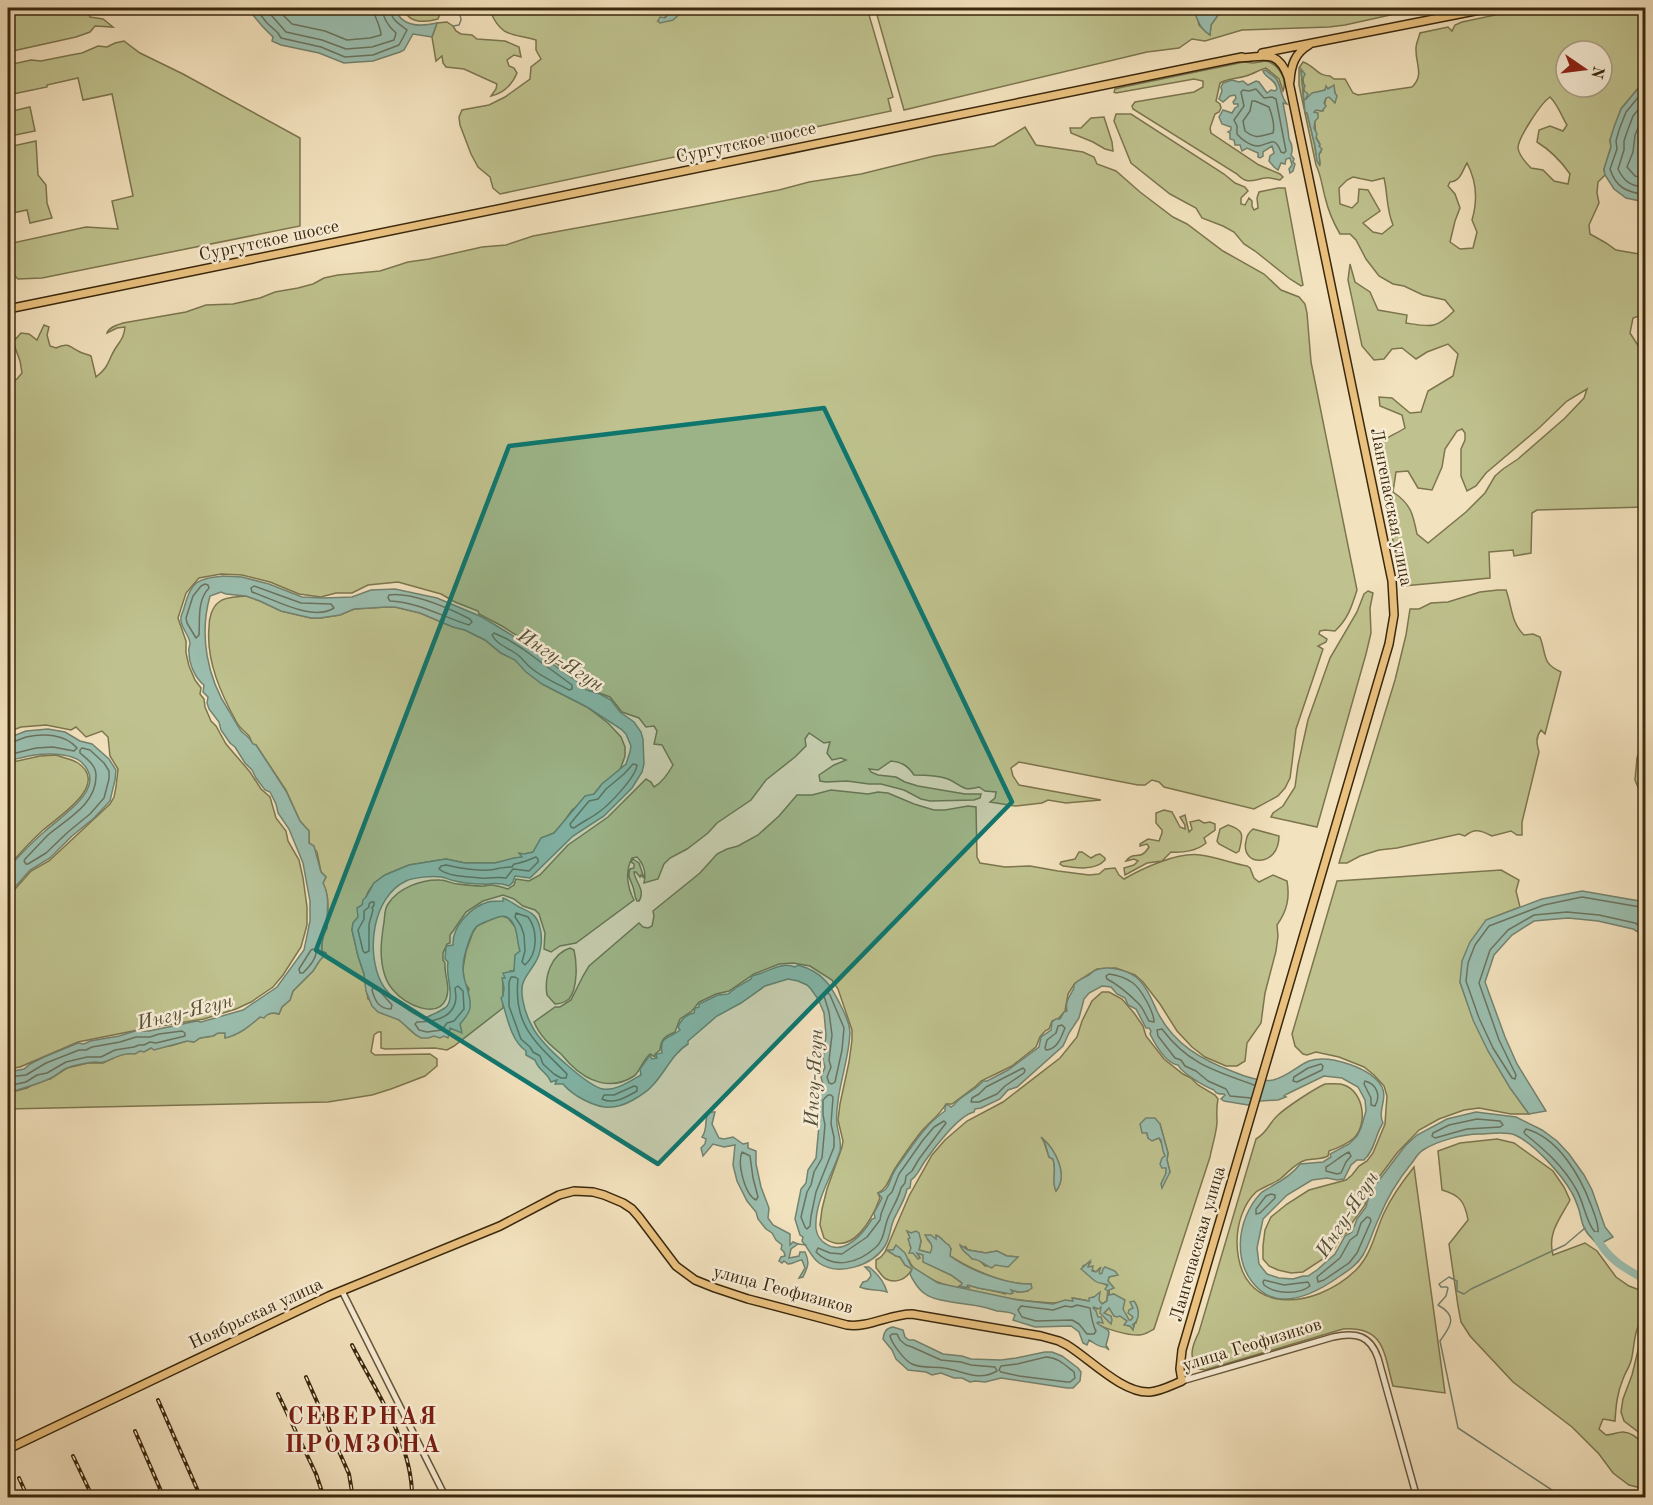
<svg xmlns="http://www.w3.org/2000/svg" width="1653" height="1505" font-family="'Old Standard TT',serif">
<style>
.green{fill:#bfc28e;stroke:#7c754e;stroke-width:1.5;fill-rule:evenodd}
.water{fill:#9bbeaf;stroke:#74826e;stroke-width:1.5}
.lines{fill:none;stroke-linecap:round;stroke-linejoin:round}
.shore{stroke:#6a735e;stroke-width:1.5}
.stream{stroke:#74826e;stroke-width:1.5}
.river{stroke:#9bbeaf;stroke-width:8}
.minor-casing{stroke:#685639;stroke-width:8}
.major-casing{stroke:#3a280d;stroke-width:10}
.minor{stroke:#f7ecd5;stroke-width:5}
.major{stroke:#eac17f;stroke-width:7}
.rail-casing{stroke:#3a280d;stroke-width:4}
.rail{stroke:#f7ecd5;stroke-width:1.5;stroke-dasharray:4.5;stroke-linecap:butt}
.marked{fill:#0f766e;fill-opacity:0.2;stroke:#0f766e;stroke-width:4.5;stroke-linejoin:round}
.labels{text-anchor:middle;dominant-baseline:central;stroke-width:5;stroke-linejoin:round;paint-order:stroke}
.street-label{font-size:18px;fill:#3a280d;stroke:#f7ecd5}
.water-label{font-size:20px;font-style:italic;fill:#524e36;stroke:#f7ecd5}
.district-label{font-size:24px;font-weight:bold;letter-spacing:1.5px;fill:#7a1f14;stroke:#f7ecd5}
</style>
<rect width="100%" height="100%" fill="#f3e2be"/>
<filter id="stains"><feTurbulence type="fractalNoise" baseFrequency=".00333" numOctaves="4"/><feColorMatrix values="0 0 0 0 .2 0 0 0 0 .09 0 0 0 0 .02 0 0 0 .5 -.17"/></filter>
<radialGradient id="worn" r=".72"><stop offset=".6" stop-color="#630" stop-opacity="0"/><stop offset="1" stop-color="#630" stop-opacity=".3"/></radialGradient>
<path class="green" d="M 8,8 L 87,8 L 90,17 L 103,19 L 113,27 L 95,26 L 90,32 L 76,37 L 8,52 Z
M 403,8 L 442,8 L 442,9 L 438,19 C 424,23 409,24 403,8 Z
M 493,8 L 670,8 L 667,16 L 658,21 C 667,24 678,14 686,8 L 867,8 L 893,97 L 888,99 L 891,111 L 500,194 L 493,188 L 490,177 L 478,167 L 471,154 L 460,125 L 459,117 L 462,110 L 489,105 L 505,97 L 530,79 L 531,67 L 541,59 L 536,50 L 536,40 C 513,33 502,38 491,13 Z
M 875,8 L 1191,8 L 1197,16 L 1199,25 L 1210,35 L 1211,25 L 1223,8 L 1386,8 L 1386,11 L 1392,13 L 1398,8 L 1422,8 L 1345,25 L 1329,27 L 1242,30 L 1205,41 L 1192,39 L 1179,48 L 1147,52 L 904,110 Z
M 1528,8 L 1594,8 L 1595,11 L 1612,8 L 1645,8 L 1645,80 L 1621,109 L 1610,140 L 1611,147 L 1604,169 L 1605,175 L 1598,182 L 1597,193 L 1599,203 L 1589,225 L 1590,234 L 1606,243 L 1616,250 L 1639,254 L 1645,253 L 1645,314 L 1633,318 L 1630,333 L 1639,347 L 1645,349 L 1645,507 L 1537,510 L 1532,513 L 1531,553 L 1514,556 L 1513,550 L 1489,552 L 1490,578 L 1403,586 L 1400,583 L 1378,452 C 1386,434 1390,438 1405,428 L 1402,415 L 1380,406 L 1379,397 L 1392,398 L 1410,413 L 1421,412 L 1428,391 L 1453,376 L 1458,354 L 1448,344 L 1427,352 L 1416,359 L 1402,348 L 1392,349 L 1384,359 L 1374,360 L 1362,346 L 1348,280 L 1350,264 L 1355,282 L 1370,292 L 1378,310 L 1407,315 L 1406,323 C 1431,327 1436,329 1454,311 L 1445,300 L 1423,295 L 1404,286 L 1393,284 L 1379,276 L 1366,259 L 1356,240 L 1350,234 L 1340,234 C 1333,222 1328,210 1325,197 C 1322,186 1321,175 1316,165 L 1299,85 L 1299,68 L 1303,62 C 1315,66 1317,76 1330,76 L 1334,79 L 1345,79 L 1353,93 L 1358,95 L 1412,87 C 1425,74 1415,64 1416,48 C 1416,43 1419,38 1420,33 L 1448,27 L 1452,31 L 1455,25 L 1462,22 ZM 1566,51 L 1602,51 L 1602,87 L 1566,87 ZM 1301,70 C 1303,74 1305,95 1304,100 L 1333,86 L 1335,93 L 1326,98 L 1323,111 L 1315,110 L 1314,113 L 1316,137 L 1320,144 L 1318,146 L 1321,152 L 1319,154 L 1320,164 L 1316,154 L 1315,146 L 1307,113 L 1305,112 ZM 1550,97 C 1558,105 1561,115 1567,125 L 1563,131 L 1550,126 L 1539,130 L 1537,142 C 1550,150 1561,161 1570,174 L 1568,184 L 1554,181 L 1543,170 L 1531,168 C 1526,163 1519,156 1518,148 C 1518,138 1541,103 1550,97 ZM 1467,163 C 1477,182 1478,200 1472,220 L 1477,232 L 1473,248 L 1460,249 L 1450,242 L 1455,221 L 1460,208 L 1455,194 L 1448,186 L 1450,182 C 1461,181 1462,171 1467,163 ZM 1353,177 L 1372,181 L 1384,178 C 1388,195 1386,208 1393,225 L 1382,234 L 1373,232 L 1363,223 L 1380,211 L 1368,190 L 1359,189 L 1358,202 L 1352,208 L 1340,204 L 1339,188 L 1347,180 ZM 1587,389 L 1584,398 L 1565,418 L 1518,459 L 1503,469 L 1495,476 L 1485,493 L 1466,512 L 1428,543 L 1417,534 C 1413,514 1411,504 1393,492 L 1396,472 L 1408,471 L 1418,488 L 1432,490 L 1442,467 L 1445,449 L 1457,431 L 1462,429 L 1465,433 L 1465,440 L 1461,449 L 1461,476 L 1467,491 L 1476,486 L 1486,473 L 1539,428 L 1567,401 Z
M 447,22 L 453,26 L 456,31 L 461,34 L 472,35 L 477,39 L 505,41 L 519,47 L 521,57 L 514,55 L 507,60 L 509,66 L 514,68 L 517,73 C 512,85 504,93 491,96 L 496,89 L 497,84 L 464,69 L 446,67 L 443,63 L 442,56 L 436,61 L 432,37 L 437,23 Z
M 124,41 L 140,53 L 183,74 L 300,138 L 300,226 L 42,278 L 18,279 L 14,275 L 8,244 L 86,227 L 118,229 L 112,201 L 133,196 L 112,94 L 83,100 L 78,78 L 47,85 L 47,87 L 8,95 L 8,65 L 31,60 L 41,61 L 71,55 L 82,53 L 98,46 L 107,47 L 115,43 Z
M 1266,61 C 1278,64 1288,79 1283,91 L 1279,79 L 1266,68 C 1259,70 1253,74 1246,76 C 1236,79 1229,78 1220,83 L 1216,101 L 1220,104 L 1221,108 L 1219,112 L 1215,114 L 1210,128 L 1211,133 L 1259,165 L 1280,174 L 1283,177 L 1280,180 C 1276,179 1269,177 1265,178 C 1253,180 1247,185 1237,174 L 1133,109 L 1132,106 L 1135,102 L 1194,92 L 1203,87 L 1203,81 L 1194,79 L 1116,93 L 1114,92 L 1115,89 L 1123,87 L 1244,62 L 1253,63 Z
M 30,107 L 35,131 L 10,136 L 8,123 L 8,112 Z
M 1116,114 L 1131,114 L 1224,174 L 1235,183 L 1245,187 L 1248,191 L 1241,198 L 1241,204 L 1245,205 L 1249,198 L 1252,201 L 1252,206 L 1254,210 L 1258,208 L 1257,198 L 1259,192 L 1278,188 L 1285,188 L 1303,285 L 1301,286 L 1290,279 L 1255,251 L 1244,244 L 1234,232 L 1223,226 L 1202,218 L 1196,208 L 1170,194 L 1131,163 L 1114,121 Z
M 1104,117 L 1112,142 L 1113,151 L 1105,149 L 1093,142 L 1071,133 L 1070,128 L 1081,128 L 1091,118 Z
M 1025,127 L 1036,145 L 1083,152 L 1094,157 L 1097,164 L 1116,171 L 1140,192 L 1173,217 L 1187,224 L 1223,251 L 1264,274 L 1281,290 L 1299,297 L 1305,304 L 1307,313 L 1311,362 L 1357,590 C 1352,606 1348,619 1335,631 L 1325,630 L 1320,631 L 1319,634 L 1327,639 L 1326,642 L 1318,646 L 1323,649 L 1296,729 L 1292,763 L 1290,778 L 1285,788 L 1278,796 L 1254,809 L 1164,787 L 1159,782 L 1152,780 L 1145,785 L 1138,785 L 1019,762 L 1011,768 L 1013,776 L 1019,785 L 1101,800 L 1066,803 L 1048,800 L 1042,803 L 1015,806 L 990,802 L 995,798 L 996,792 L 985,791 L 979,787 C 961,792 962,785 948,779 C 940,776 923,775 914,775 C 908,766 902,762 891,761 L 878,770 L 869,769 L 871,772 L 878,775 L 896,777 L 905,782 L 918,786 L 965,794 L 981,794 L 980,798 L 974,800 L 930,801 L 921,799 L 904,790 L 881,784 L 869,784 L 847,781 L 826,782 L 820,781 L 819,775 L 834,765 L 846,760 L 841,758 L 832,760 L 827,753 L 830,742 L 824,743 L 809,733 L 805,739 L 806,746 L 795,757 L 766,780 L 751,800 L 717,823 L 708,833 L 687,849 L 670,858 L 664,864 L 658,879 L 644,883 C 646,874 644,864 637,857 L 632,858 C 625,871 627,887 634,900 L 576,943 L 560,946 L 551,952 L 544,949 L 545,933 L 539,914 L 535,910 L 523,906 L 514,899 L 503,895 L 483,901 L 466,912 L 453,931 L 450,935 L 450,943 L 447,944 L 443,953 L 443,960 L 445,963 C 444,975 451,987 446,999 C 437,1020 405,1004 395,992 C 391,988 387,982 385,976 C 379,958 381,941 384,922 C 385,916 384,910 388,904 C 398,888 422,879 440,880 C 447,880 452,884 458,884 C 466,885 474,886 481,886 C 483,887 488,885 490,885 C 496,885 502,887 508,889 L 514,885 L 516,879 L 529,881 L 540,875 L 568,845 L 608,817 L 646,779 L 651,782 L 654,787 C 663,782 668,774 673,765 L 662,745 L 654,744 L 657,731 L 654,726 L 646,727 L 639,718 L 622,712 L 610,697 L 591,690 L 535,647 L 502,626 L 479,614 L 478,611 L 455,602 L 441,594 L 398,582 L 368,585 L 352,593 L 336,593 L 321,597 L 299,594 L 270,582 L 242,575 L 221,574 L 199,578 L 186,593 L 178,618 L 186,641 L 186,653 L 189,666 L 195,680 L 201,688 L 200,694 L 204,699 L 205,707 L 211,721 L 216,726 L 226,744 L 250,772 L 261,789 L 270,797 L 276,818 L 286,831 L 288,841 L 299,860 L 303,878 L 307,907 L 307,925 L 301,947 L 283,975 L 273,987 L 251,1002 L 236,1009 L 204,1019 L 143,1029 L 78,1042 L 20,1067 L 8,1069 L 8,897 L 31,871 L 49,861 L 110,804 L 114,797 L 116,787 L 118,769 L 110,756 L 108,737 L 102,731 L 86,737 L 76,727 L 71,730 L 46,725 L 21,727 L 8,732 L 8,418 L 11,410 L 8,408 L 8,384 L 17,379 L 22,373 L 20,361 L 13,342 L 21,333 L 29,334 L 37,340 L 44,325 L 49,327 L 47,335 L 50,346 L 56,348 C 68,342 70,347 80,352 C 84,354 87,354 91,356 L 96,377 C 110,366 107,362 115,349 C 120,341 124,338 125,327 L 117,328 L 107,333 C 109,327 117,325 123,323 L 186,312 L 206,305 L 233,304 L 260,298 L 275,292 L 298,288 L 313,284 L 324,278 L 338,275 L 380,271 L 408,262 L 429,259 L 482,247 L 506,245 L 533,236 L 697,206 L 779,190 L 809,182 L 861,174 L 934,156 L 994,146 Z
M 36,141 L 38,175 L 46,185 L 47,203 L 52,218 L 30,223 L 27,210 L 8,214 L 8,147 Z
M 1498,590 L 1506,590 C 1512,606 1511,623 1524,635 L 1533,634 L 1540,637 C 1547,655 1541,663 1561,672 L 1545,734 L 1541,730 C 1535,738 1537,744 1539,752 L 1522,822 L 1522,835 L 1517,835 L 1511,831 L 1492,836 C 1482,831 1475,827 1465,836 L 1459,834 L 1397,848 L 1379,850 L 1360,856 L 1347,863 L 1339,863 L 1395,680 L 1406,635 L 1410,609 L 1419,609 L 1431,603 L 1448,602 L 1480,592 Z
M 1368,591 L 1373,593 L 1370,608 L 1371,633 L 1366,654 L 1317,827 L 1271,817 L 1273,813 L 1283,806 L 1295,787 L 1298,765 L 1308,720 L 1330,658 L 1357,612 L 1364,594 Z
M 246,596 L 260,601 L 281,611 L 311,618 L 320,618 L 340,615 L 354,609 L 386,607 L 395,607 L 420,613 L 453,627 L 465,630 L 485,640 L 501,653 L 516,660 L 550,688 L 587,707 L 608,723 L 621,737 L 625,747 L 625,756 L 620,770 L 602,784 L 594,794 L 572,810 L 563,823 L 554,833 L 541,838 L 533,852 L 521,855 L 522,857 L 495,863 L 465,863 L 446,859 L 409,865 L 385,875 L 374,883 L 368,892 L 358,917 L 353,923 L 352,930 L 358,956 L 364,974 L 368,999 C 376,1005 383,1011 391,1016 C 394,1018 397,1018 399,1020 C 416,1033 413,1040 435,1036 C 441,1035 444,1036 449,1033 L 450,1028 L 461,1032 L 460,1024 L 469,989 L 464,982 L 463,968 L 466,951 L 473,932 L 477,926 L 496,917 L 502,916 L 508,918 L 516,928 L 520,951 L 516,960 L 514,971 L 510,971 L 503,982 L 503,1008 L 454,1046 L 447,1050 L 435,1048 L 385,1049 L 381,1048 L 381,1032 L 378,1032 L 374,1035 L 371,1052 L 375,1055 L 430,1054 L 437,1059 L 437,1066 L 425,1076 L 391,1089 L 372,1095 L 328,1102 L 8,1109 L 8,1093 L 27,1088 L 39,1081 L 50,1079 L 67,1068 L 88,1063 L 103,1063 L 116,1056 L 152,1048 L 170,1046 L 187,1041 L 194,1042 L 200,1038 L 213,1036 L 218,1033 L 226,1033 L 225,1037 C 246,1035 259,1008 279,1014 L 282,1007 L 290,1000 L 293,991 L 313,971 L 320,960 L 326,953 L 322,951 C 321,942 323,935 327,928 C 326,922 328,918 328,913 C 328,902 328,893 323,883 L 326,877 L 321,872 L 317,852 L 309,843 L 309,831 L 300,821 L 286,790 L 256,745 L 253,744 C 251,742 251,739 249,736 C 245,731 240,729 237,723 C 221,694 206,661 209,627 C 209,618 212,607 219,602 C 226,596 238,597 246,596 Z
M 1645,735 L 1645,805 L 1635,780 L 1637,758 Z
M 56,755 C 63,758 72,759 78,763 C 110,785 58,817 43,830 C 31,841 19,854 8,867 L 8,763 L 40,756 Z
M 831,790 L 868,794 L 878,792 L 888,793 L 914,804 L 934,810 L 945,810 L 968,806 L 976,807 L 977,857 L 980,863 L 1005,867 L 1030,866 L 1058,871 L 1089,875 L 1099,874 L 1105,869 L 1115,868 L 1119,875 L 1124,879 C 1143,868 1178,852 1200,855 C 1216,857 1231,863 1247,866 L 1250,868 L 1254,878 L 1259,882 L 1273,875 L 1287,881 C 1290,898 1287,911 1277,925 L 1278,936 L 1276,951 L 1265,993 L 1261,1023 L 1247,1043 L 1245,1061 L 1237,1066 L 1226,1066 L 1205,1057 L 1192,1047 L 1177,1031 L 1160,1004 L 1143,982 L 1135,975 L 1116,968 L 1097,969 L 1075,983 L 1068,994 L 1065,1011 L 1059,1018 L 1052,1021 L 1049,1029 L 1045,1031 L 1040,1037 L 1036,1047 L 1012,1066 L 981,1081 L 976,1086 L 952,1104 L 946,1104 C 940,1115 929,1122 921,1132 C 912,1143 904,1155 896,1167 C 889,1177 889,1187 878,1193 L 880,1198 C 872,1219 852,1258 824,1238 L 820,1225 L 822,1209 L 827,1189 L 842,1147 L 843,1141 L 838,1120 L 840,1104 L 849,1062 L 852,1040 L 852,1030 L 838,989 L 832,980 L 810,966 L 793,963 L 779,964 L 754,974 L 729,991 L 716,994 L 699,1002 L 692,1011 L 680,1019 L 675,1032 C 665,1036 661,1039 660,1050 L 655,1054 L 655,1057 L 650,1054 C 642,1061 639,1073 634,1076 C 611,1091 588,1082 570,1064 C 567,1061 564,1057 561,1054 C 549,1044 540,1036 534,1022 L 555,1007 L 560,1007 L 571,1000 L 583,976 L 589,966 L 639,923 L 643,927 L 648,928 L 652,926 L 654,916 L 653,911 L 700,873 L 717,854 L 727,849 L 738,846 L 758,835 L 779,816 L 797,795 L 812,795 Z
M 1164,810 L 1172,812 L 1180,827 L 1185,829 L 1185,825 L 1180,817 L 1185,815 L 1189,832 L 1192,829 L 1190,822 L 1199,820 L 1204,823 L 1210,822 L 1215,824 L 1215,830 L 1204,838 L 1206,843 C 1197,851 1182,853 1171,852 L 1162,861 L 1147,863 L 1125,875 L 1124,868 L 1134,865 L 1138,861 L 1134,859 L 1126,861 C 1134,850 1140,862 1149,847 L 1147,844 L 1140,846 L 1140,844 L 1148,839 L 1159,841 L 1162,833 L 1162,830 L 1156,823 L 1156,813 Z
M 1228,825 C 1245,830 1243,836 1239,851 L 1236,853 L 1219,844 L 1217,841 L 1220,829 Z
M 1253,829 L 1279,836 C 1279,868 1240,867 1246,841 C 1247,836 1248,833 1253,829 Z
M 1079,852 L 1082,852 L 1091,858 L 1096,855 L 1100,854 L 1105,858 L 1105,860 C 1095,871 1076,868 1063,866 L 1060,864 L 1061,862 L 1075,859 Z
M 633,859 L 639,863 L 644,878 L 641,875 L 640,877 L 636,872 L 634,872 C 635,882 646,890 639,901 L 637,901 C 634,896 635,892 633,887 C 631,880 627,877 630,869 L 634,868 L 634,864 L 631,862 Z
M 1501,870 L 1519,880 L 1516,891 L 1520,907 L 1486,920 L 1460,982 C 1477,1034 1497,1070 1529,1114 L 1511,1114 L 1479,1108 L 1464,1110 L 1439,1119 L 1419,1130 L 1397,1153 L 1370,1189 L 1365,1205 L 1352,1223 L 1350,1230 L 1340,1238 L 1335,1248 L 1323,1259 L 1303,1272 L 1291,1273 L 1278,1270 L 1269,1266 L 1263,1259 L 1263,1246 L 1265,1230 L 1271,1217 L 1287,1204 L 1309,1190 L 1346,1180 L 1352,1175 L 1359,1166 L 1367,1161 L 1373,1153 L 1385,1124 L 1386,1109 L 1387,1096 L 1384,1086 L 1374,1075 L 1364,1067 L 1339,1057 L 1316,1052 L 1307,1055 L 1303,1054 L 1295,1046 L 1292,1034 L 1337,881 Z
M 570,948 L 574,950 C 577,963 578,988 569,999 C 565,1002 560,1004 555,1004 L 547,995 C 544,977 551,954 570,948 Z
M 1102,992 L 1109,992 L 1122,999 L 1134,1013 L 1143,1026 L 1146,1036 L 1164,1059 L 1183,1074 L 1191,1078 L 1198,1085 L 1215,1095 L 1218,1099 C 1216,1108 1217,1114 1217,1123 C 1216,1135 1212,1146 1210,1157 L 1154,1329 C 1149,1332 1146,1334 1140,1335 C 1130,1336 1104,1329 1096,1323 L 1098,1322 C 1098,1316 1095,1313 1093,1307 L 1094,1307 L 1097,1309 L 1101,1307 L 1111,1323 L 1104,1313 L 1109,1308 L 1127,1321 L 1125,1325 L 1130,1326 L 1133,1329 L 1134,1326 L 1132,1325 L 1136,1323 L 1138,1314 L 1137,1310 L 1133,1308 L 1134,1317 L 1131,1320 L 1129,1320 L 1114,1294 L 1109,1295 L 1109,1290 L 1113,1287 L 1108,1281 L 1109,1276 L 1117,1275 L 1100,1274 L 1098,1272 L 1100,1268 L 1096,1272 L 1087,1267 L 1090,1263 L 1083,1266 L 1086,1273 L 1108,1286 L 1107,1301 L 1102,1304 L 1093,1297 L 1089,1301 L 1073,1298 L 1073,1302 C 1062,1299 1060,1304 1051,1303 C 1022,1301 918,1290 909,1260 L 893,1250 L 888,1251 L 896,1256 L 900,1257 L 905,1265 L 912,1269 C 907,1279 896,1284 886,1279 C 882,1277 879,1271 876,1268 L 876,1260 L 881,1257 L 885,1252 L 909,1196 L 932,1155 L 945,1140 L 967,1121 L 1003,1102 L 1060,1058 L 1077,1037 L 1082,1021 L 1092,1001 ZM 1160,1124 L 1168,1153 L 1167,1160 L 1170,1172 L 1161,1184 C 1163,1180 1165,1177 1166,1174 C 1168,1164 1164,1146 1159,1138 L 1152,1140 L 1148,1138 L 1147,1133 ZM 1043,1139 C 1056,1150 1068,1176 1056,1191 C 1052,1182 1057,1171 1053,1159 L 1049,1157 ZM 939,1237 L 951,1249 L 949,1255 C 970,1269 1006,1285 1031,1284 L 1028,1291 L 1017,1292 L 1010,1289 L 1005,1294 C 992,1290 980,1289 968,1285 L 966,1286 L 951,1275 L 926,1263 L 923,1255 L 919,1253 L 917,1253 L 920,1258 C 913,1253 908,1246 910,1238 L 921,1241 L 919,1250 L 930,1253 L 932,1250 L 932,1244 L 928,1240 L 937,1240 ZM 965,1246 L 968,1250 L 986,1253 L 997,1251 L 1007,1256 L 1017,1257 L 1002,1265 L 985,1266 L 978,1259 L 966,1253 Z
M 1325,1084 C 1332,1084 1339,1083 1344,1085 C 1364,1092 1368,1124 1354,1138 C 1347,1144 1338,1148 1329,1151 L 1328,1156 C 1321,1160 1313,1158 1306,1160 C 1295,1163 1289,1172 1280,1179 C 1273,1184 1263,1187 1256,1192 C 1243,1204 1237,1225 1237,1242 C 1238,1318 1315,1310 1356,1270 C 1372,1254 1375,1232 1384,1213 C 1392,1196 1402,1182 1414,1167 L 1445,1393 L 1393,1386 C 1384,1354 1385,1326 1343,1329 L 1205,1370 L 1195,1368 C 1189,1354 1193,1344 1199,1332 L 1256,1139 C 1269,1131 1268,1124 1278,1115 C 1288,1106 1314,1089 1325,1084 Z
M 1497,1139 L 1514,1143 L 1553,1171 L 1564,1187 L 1570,1200 C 1560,1219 1547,1233 1553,1255 L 1585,1243 L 1597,1251 L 1616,1277 L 1629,1286 L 1645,1292 L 1645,1317 C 1633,1327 1635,1347 1631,1361 C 1629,1368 1625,1373 1623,1379 C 1617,1393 1616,1406 1615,1421 L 1603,1419 L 1599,1429 L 1606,1435 C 1612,1435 1617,1432 1623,1432 C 1632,1432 1640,1440 1645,1446 L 1645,1489 L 1629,1485 L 1613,1473 L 1599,1454 L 1572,1427 L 1513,1382 L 1470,1336 L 1461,1322 L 1458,1306 L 1449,1244 L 1468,1220 C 1465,1202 1460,1195 1442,1190 L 1438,1151 L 1460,1143 Z
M 1645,1325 L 1645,1437 L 1624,1421 L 1621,1412 L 1623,1399 L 1632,1375 L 1642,1334 Z"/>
<path class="water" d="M 247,8 L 395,8 C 401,27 420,27 437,23 L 432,37 L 413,34 L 404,50 L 400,52 L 373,61 L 344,63 L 319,53 L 281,45 L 272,41 L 273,37 L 263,27 Z
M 670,8 L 686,8 L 673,20 L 660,23 L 658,21 L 660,17 L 665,18 L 667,16 Z
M 1191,8 L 1196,8 L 1200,11 L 1205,11 L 1213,8 L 1223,8 L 1211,25 L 1210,35 C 1196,26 1200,19 1191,8 Z
M 1301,69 L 1305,74 L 1302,81 L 1305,86 L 1303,90 L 1308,94 L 1305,100 L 1312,93 L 1325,90 L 1326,86 L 1328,89 L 1334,85 L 1335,93 L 1337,96 L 1335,103 L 1329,97 L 1326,98 L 1324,103 L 1326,106 L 1322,111 L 1316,110 L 1314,112 L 1318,113 L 1318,118 L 1315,121 L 1314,128 L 1317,134 L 1316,138 L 1320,145 L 1319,146 L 1322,149 L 1319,154 L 1320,166 L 1317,161 L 1315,146 L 1307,113 L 1305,112 Z
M 1266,70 C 1269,74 1274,75 1277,80 C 1282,88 1280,96 1287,104 L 1283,103 C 1285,114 1288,127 1289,139 C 1292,144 1293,150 1291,155 L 1294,159 L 1293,162 L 1295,164 L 1293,171 L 1290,173 L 1289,169 L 1292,165 L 1290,158 L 1286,159 L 1285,164 L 1281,163 L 1278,170 L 1274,167 L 1269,161 L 1270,156 L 1274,153 L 1272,146 L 1263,152 L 1263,156 L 1260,158 L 1258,157 L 1258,153 L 1247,148 L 1242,151 L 1240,145 L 1235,145 L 1234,140 L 1230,139 L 1230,133 L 1228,132 L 1231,130 L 1231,127 L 1222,124 L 1219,117 L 1223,110 L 1232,113 L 1235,108 L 1238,106 L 1238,104 L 1234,104 L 1233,102 L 1236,98 L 1235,95 L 1230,96 L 1223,102 L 1219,99 L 1222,91 L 1221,87 L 1223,83 L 1232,80 L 1239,82 L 1243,81 L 1248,85 L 1256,81 L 1259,82 L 1267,93 L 1271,90 L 1275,91 L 1277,89 C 1276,79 1266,79 1263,71 Z
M 1645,80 L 1645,202 L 1626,198 L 1614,189 L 1605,175 L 1604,169 L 1611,147 L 1610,140 L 1614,127 L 1621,109 Z
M 223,576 L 242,577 L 269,584 L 302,597 L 324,598 L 352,597 L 371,590 L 395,589 L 437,598 L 482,617 L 510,634 L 578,682 L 587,690 L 600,694 L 611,700 L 620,712 L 634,722 L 641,732 L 643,739 L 644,764 L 642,772 L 632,788 L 604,816 L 573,836 L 530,878 L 515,876 L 513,882 L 509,886 C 495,881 493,885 482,884 C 473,884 463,883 455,881 C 450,880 446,878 442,877 C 431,876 415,877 406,881 C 372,897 366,952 381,982 C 387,994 414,1019 427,1017 C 428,1017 435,1013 436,1013 C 439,1011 445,1009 447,1006 C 455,996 445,974 448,962 L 445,959 L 446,946 L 453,945 C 452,926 471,907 488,902 C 493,901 499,901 503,901 L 503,898 C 509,900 514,904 519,907 C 530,912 537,914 540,928 C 543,939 541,954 535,963 C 526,978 519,981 523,1001 C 525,1013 532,1029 540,1038 C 549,1050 589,1087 603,1089 C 615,1091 631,1081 641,1075 L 640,1069 L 650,1055 L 652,1059 L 657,1058 L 656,1054 L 662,1053 C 659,1035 670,1039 680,1030 L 678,1027 C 681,1020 686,1014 694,1013 L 695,1008 L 699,1007 L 699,1004 L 718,995 L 728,994 L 737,987 L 751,979 L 752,976 C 767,973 780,961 795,967 L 798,965 C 823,972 831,985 842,1008 C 846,1016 850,1024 850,1033 C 849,1056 841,1078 838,1101 C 837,1108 836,1117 837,1124 C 838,1134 842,1141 840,1151 C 832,1177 814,1201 816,1229 C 817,1235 821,1241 826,1244 C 844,1256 863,1234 872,1219 L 875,1218 L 874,1213 L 882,1198 L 878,1193 C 890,1191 889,1180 894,1172 C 896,1168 899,1164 902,1160 C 915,1142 926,1124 945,1111 L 945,1107 L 947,1104 L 951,1107 L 954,1105 C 961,1095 975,1091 983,1081 L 987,1081 L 1008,1070 L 1039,1047 L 1041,1037 L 1051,1030 L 1052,1022 L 1056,1019 L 1060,1019 L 1064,1012 L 1067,1011 C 1065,1002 1069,997 1073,990 C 1074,989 1074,987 1074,985 C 1077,980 1084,978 1089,975 C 1090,974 1095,970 1096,970 C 1108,965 1126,970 1136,977 C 1146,985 1152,1000 1157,1011 C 1173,1044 1202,1060 1234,1072 C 1246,1077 1260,1082 1273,1080 C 1287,1077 1297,1066 1309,1061 C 1329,1054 1372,1068 1382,1087 C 1388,1099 1377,1111 1383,1123 C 1375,1135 1375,1150 1364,1160 L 1357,1160 L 1351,1165 L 1344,1179 L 1337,1180 L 1327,1178 L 1312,1180 L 1287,1195 L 1263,1219 L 1257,1248 L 1259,1264 L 1267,1274 L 1279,1278 L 1293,1279 L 1303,1276 L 1308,1276 L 1317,1270 L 1335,1254 L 1345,1236 L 1352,1232 L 1357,1219 L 1366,1207 L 1370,1192 L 1405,1146 L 1417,1135 L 1447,1119 L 1476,1112 L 1516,1117 L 1542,1130 L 1557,1141 L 1569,1154 L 1584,1175 L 1592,1190 L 1605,1227 L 1613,1237 L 1598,1245 C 1594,1240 1589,1236 1586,1231 C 1582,1226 1581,1217 1579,1210 C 1577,1204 1575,1198 1572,1193 C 1562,1175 1535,1144 1515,1135 C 1505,1131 1490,1134 1479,1134 C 1463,1134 1437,1141 1423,1150 C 1418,1153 1415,1159 1411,1164 C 1398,1180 1387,1198 1379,1218 C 1373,1230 1370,1243 1363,1255 C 1357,1265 1349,1270 1340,1276 C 1319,1291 1285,1310 1261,1291 C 1231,1266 1236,1219 1261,1193 C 1264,1190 1268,1189 1272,1186 C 1283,1180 1293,1174 1300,1164 L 1323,1162 L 1331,1157 L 1330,1154 L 1349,1144 L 1357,1136 L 1361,1128 L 1366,1111 L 1365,1100 L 1358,1087 L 1342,1078 L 1324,1076 L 1287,1094 L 1284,1096 L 1286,1097 L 1278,1100 L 1260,1101 L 1248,1105 L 1224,1101 L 1221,1099 L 1225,1095 L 1224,1094 C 1219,1094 1216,1094 1214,1090 C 1204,1086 1183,1074 1178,1065 C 1165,1063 1155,1044 1150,1034 L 1151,1031 L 1149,1028 L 1146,1028 L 1136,1009 L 1128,1005 L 1125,998 L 1117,994 L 1111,987 L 1102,986 L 1089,993 L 1084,999 L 1079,1018 L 1069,1033 L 1063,1046 L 1017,1087 L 1008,1090 L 1000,1099 L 981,1108 L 975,1109 L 974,1112 C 959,1115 934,1148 925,1161 C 920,1168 918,1175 911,1180 L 910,1188 L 907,1189 C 905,1200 898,1210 894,1219 C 890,1228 890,1238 885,1246 C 873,1265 839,1277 819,1263 C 811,1257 809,1249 802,1241 L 803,1237 L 800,1235 L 795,1219 L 801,1189 L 806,1183 L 808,1170 L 816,1158 L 819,1125 L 817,1117 L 818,1099 L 819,1095 L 823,1092 L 823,1084 L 821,1077 L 825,1067 L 823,1060 L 826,1035 L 824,1013 L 818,999 L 811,989 L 807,985 L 798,981 L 788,979 L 765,986 L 741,1003 L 717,1016 L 688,1041 L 688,1044 C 672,1054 665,1073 652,1086 C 647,1092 640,1096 633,1100 C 612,1112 597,1108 577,1096 C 571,1092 568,1090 563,1084 L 555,1084 L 557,1080 L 551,1082 C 546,1070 539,1072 535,1060 L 526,1055 L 526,1051 C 510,1040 507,1015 501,998 L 503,996 L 504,988 L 502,978 L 505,978 L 503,973 L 514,971 L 515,955 L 520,951 C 516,940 519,925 507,917 C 502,915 497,917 493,919 C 488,921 480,923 476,927 C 470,934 463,958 463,967 C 462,982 472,993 470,1008 C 469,1014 464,1019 460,1024 L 462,1033 L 450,1028 L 448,1038 L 444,1036 L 440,1038 L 434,1036 L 428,1038 L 421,1038 L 416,1035 L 399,1020 L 378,1012 L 372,1006 L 366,991 L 364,974 L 358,956 L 352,930 L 353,923 L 358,917 L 357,908 L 362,905 L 363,900 L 366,897 L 374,883 L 385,875 L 409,865 L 446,859 L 465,863 L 495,863 L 514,858 L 522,857 L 519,853 L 524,854 L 533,852 L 541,838 L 554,833 L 585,796 L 594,794 L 602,784 L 626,764 L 630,752 L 631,746 L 626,734 L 621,729 L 587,707 L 542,684 L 526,672 L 515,660 L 501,653 L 485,640 L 465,630 L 453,627 L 420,613 L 395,607 L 386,607 L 354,609 L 340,615 L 320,618 L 311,618 L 281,611 L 260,601 L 246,596 L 226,594 L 221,592 L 210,596 C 199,635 207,678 229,711 C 233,718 237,725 241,731 C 248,738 248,735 253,744 L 256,745 L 286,791 L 300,821 L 309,831 L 309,843 L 314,846 L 321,872 L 326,877 L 323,883 C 331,898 326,914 327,928 C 323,935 321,942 322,951 L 326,954 L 320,960 L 313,971 L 293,991 L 290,1000 L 282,1007 L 279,1014 C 273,1012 268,1013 264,1018 L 260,1017 C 250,1026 239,1035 225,1038 L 225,1033 L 218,1033 L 213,1036 L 200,1038 L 194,1042 L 187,1041 L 154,1050 L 151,1048 L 144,1052 L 140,1051 L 135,1054 C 123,1052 114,1059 104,1062 C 101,1063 98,1062 95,1062 C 86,1063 75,1065 67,1068 C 62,1070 57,1075 51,1078 C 37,1085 22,1088 8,1093 L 8,1072 L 24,1069 L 30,1064 L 44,1057 L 78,1043 L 84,1044 L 90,1041 L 119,1036 L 135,1031 L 149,1031 L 197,1021 L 201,1022 L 243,1010 L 277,987 L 304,950 L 310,921 L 310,901 L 303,863 L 289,829 L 278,813 L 276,804 L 270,792 L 265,790 L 256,778 L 252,770 L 245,763 L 235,747 L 230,743 L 221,730 L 219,722 L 209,709 L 207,703 L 208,697 L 203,692 L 204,685 C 195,678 189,664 189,652 C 188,649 190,646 190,643 C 189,635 182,629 181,621 C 180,615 183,613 184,608 C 191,581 197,579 223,576 Z
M 48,729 L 65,732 L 80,741 L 92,744 L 109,759 L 116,770 L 115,780 L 110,801 L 94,818 L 72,836 L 50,858 L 30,870 L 8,895 L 8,868 C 19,856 31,843 44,832 C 61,816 111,787 80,761 C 75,757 69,756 63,755 C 43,752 27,756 8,761 L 8,738 L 26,731 Z
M 1582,891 L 1645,902 L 1645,936 L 1633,929 L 1598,921 L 1568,918 L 1534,921 L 1512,935 L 1494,955 L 1485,982 L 1505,1037 L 1517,1064 L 1546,1111 L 1529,1114 L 1510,1088 L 1488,1051 L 1473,1020 L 1460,982 L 1462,961 L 1470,942 L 1486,920 L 1542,899 Z
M 711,1112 L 715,1112 L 712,1124 L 719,1138 L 724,1139 L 733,1137 L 743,1144 L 748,1143 L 748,1148 L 756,1151 L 756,1164 L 761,1187 L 769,1208 L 768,1218 L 773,1225 L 790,1234 L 790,1245 L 793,1242 L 798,1244 L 791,1249 L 789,1258 L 799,1256 L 800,1252 L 805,1252 C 810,1262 808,1267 803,1277 L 799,1278 L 805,1268 L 802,1260 C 797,1260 794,1264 788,1264 L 784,1261 L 782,1263 L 779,1261 L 781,1257 L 785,1256 L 784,1252 L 781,1249 L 782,1245 L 776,1240 L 772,1233 L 766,1229 L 758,1219 L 756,1212 L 747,1201 L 737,1181 L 733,1165 L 735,1145 L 724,1147 L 713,1144 L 703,1156 L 701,1148 L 705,1144 L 706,1139 L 702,1137 C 708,1129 704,1122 708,1113 Z
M 1146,1118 L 1155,1118 L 1160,1124 L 1168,1153 L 1167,1160 L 1170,1172 L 1162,1188 L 1161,1184 L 1166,1173 L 1166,1168 L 1162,1168 L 1160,1164 L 1162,1158 L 1165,1156 L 1163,1151 L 1161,1140 L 1159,1138 L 1152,1141 L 1148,1138 L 1147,1133 L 1142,1133 L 1140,1124 Z
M 1041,1137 C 1055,1149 1069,1174 1056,1191 C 1051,1182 1057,1171 1053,1159 L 1049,1157 L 1045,1143 Z
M 907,1231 L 911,1233 L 916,1231 L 919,1233 L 921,1241 L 919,1250 L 930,1253 C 935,1245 929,1242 925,1235 L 931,1235 L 936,1239 L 936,1235 C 942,1237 944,1243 949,1245 L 951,1249 L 950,1256 C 969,1270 1007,1285 1031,1284 L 1032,1288 C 1026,1293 1019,1293 1011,1290 L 1013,1293 L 1011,1294 L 978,1288 L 968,1285 L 967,1286 L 970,1288 L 959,1286 L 962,1284 L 962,1283 L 951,1275 L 923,1262 L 923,1255 L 917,1253 L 920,1258 L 918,1259 L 913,1253 L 909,1253 L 911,1248 L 908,1239 L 910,1238 Z
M 896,1245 L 905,1253 L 911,1266 L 938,1283 L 1018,1300 L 1053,1304 L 1065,1300 L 1073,1301 L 1072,1298 L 1089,1301 L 1089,1298 L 1094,1297 L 1100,1292 L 1099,1300 L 1102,1304 L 1107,1301 L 1108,1291 L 1105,1289 L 1108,1285 C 1104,1283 1099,1284 1095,1281 C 1091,1278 1085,1272 1081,1269 L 1090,1261 L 1088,1267 L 1093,1266 L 1092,1271 L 1096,1272 L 1101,1267 L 1099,1272 L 1100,1274 L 1102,1273 L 1103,1269 L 1105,1267 L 1115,1271 L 1118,1275 L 1109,1277 L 1108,1281 L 1114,1288 L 1109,1290 L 1109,1295 L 1114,1294 L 1125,1300 L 1123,1309 L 1129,1320 L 1131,1320 L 1133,1317 L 1128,1313 L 1129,1310 L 1133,1308 L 1130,1302 L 1134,1301 C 1140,1309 1140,1321 1132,1325 L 1134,1325 L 1133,1330 L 1130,1326 L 1124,1325 L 1127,1321 L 1120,1316 L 1117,1317 L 1114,1316 L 1109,1308 L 1104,1313 L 1111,1316 L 1112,1320 L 1111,1324 L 1100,1313 L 1101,1307 L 1098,1309 L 1094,1307 L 1093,1308 L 1096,1311 L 1098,1317 L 1101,1317 L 1103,1323 L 1098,1322 L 1097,1323 C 1109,1333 1112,1325 1106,1345 L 1109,1350 L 1105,1347 C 1097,1347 1095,1343 1089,1340 L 1087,1345 L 1083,1343 L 1079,1332 L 1071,1326 L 1035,1327 L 1013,1320 L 1015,1315 C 1009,1311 1004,1312 997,1311 C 991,1309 985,1307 978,1306 C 965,1303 934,1302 924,1293 C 919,1290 912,1279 910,1274 L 912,1269 L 905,1265 L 900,1257 L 896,1256 L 887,1250 L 893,1250 Z
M 960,1245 L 968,1250 L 986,1253 L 997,1251 L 1007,1256 L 1018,1257 L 1008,1267 L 995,1265 L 992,1268 C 984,1265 980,1259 972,1259 C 968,1253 962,1252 960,1245 Z
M 865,1267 L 869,1267 C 878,1274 884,1281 887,1292 C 878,1289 869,1291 860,1287 L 863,1282 L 867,1281 L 871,1276 L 870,1272 Z
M 893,1327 L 903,1330 L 905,1337 L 909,1340 L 914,1340 L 943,1354 L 962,1356 L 971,1359 L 1001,1360 L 1016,1358 L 1045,1352 L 1052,1352 L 1062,1356 L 1078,1368 L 1081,1372 L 1080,1381 L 1073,1388 L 1067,1388 L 1001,1378 L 985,1382 L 975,1381 L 970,1382 L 962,1378 L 954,1378 L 941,1373 L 932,1375 L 926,1372 L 908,1370 L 896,1359 L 892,1350 L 883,1339 C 884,1332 886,1328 893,1327 Z"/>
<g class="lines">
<path class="shore" d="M 255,8 L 267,23 L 278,33 L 281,38 L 321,47 L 345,57 L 373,55 L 399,45 L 407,30 C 398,23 391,20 390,8
M 265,8 L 286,32 L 322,40 L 346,49 L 372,47 L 394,40 L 396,33 C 388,26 383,19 382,8
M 276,8 L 292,24 L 325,31 L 347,40 L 370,38 L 381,35 C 381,26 374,17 373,8
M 1646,88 L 1626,112 L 1619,130 L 1616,141 L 1617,149 L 1610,169 C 1616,188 1627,192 1646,195
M 1256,89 L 1264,98 L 1272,97 L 1276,99 L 1286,151 L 1284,153 L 1281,152 C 1274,134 1270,145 1258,146 C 1250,146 1241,139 1237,134 L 1237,126 L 1234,120 L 1244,106 L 1241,92 L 1243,90 L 1249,91 Z
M 1646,100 L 1633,116 L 1627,132 L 1624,141 L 1624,150 L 1618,169 C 1625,183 1630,185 1646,188
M 1252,101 L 1255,101 L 1269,107 C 1272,115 1275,126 1273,133 C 1260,136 1257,140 1245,131 L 1243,121 L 1250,111 Z
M 1646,115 L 1641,121 L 1635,135 L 1633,152 L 1627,167 L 1635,176 L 1646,179
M 205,584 L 208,585 L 209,588 C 197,600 200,620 199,635 L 196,638 L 187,623 L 186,618 L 193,596 L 201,586 Z
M 254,586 L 301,603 L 331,604 L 334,608 C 312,622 274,599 252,592 L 251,588 Z
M 389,595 C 412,592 450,609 470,619 L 472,622 L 469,625 C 443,617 418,602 390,601 L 388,598 Z
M 494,633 L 507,639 L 523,649 L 572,685 L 572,689 L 569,690 C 556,683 543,678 531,668 C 526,664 523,659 518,655 C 509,648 497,645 492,635 Z
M 8,743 C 14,742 20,739 26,737 C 44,733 65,734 77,748 L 74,751 L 53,747 L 36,748 L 8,755
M 82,748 L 90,750 L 104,763 L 109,771 L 109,779 L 104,798 L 90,814 L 68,832 L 46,853 L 28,864 L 26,864 L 24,861 L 25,859 C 33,851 40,843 48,835 C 67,819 97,804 96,775 C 96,765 86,758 80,753 L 80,750 Z
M 633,764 L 637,765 C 636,777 609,805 599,812 C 591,818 582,822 574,828 L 571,827 L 570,824 L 589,801 L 598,799 L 606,789 L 624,774 Z
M 536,857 L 538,859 L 538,862 L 529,871 L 513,869 L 506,878 C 497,876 490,879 481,878 C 468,877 449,877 439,869 L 441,866 L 446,865 C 460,868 472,871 487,870 C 495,870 504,866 512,867 L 514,864 C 522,863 528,860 536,857 Z
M 371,902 L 374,902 L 374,905 L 372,908 L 373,910 L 369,924 L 369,951 L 365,953 L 363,951 L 358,930 L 364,919 L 364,911 L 369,907 L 369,904 Z
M 1646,908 L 1582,897 L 1544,905 L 1489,926 L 1475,945 L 1468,963 L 1466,981 L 1479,1018 L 1493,1048 L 1512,1078 L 1515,1079 L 1516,1075 L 1499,1040 L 1479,983 L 1490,950 L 1508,930 L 1534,915 L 1567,912 L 1599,915 L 1635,923 L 1646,929
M 516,913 L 528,917 C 538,930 538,954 525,965 L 522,962 L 525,951 L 524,935 L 521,926 L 515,917 Z
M 313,949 L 316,951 C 317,958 308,968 303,973 L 300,973 L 299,969 L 311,950 Z
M 1109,974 C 1117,975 1126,978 1133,983 C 1141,989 1154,1012 1154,1022 L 1149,1021 C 1146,1016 1143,1008 1139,1004 C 1130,995 1119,985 1107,979 L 1106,976 Z
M 511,977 L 515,977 L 518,979 C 513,1027 537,1043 567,1074 L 566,1078 L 561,1078 L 554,1074 L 543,1064 L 540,1056 L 533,1052 L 530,1047 L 521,1039 L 509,1006 L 509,982 Z
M 458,986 L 463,991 L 464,1009 L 454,1021 L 447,1023 L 442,1030 L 427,1032 L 419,1030 L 415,1024 L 417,1022 C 429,1022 446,1020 453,1008 C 457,1002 456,995 455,988 Z
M 374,987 L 377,988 L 392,1005 L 391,1009 C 379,1009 375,1001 372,990 Z
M 825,993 L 828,993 L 830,995 L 844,1028 L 842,1050 L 835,1082 L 832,1084 L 829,1083 L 827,1077 L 831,1067 L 829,1060 L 832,1035 L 829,1012 L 824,996 Z
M 1062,1025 L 1065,1028 C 1061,1037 1058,1049 1046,1050 L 1045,1048 L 1047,1040 L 1056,1033 L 1058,1026 Z
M 1321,1064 L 1323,1066 L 1322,1070 L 1297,1082 L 1293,1081 L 1294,1077 L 1308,1068 Z
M 1023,1068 L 1025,1070 L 1024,1073 L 1005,1086 L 997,1094 L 979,1102 L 971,1102 L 972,1098 L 979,1094 L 986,1087 Z
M 8,1077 L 26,1075 L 46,1063 L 79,1050 L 86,1050 L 92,1047 L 120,1042 L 136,1037 L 150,1037 L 159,1034 L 182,1031 L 185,1033 L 185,1036 L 181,1037 L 156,1043 L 150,1042 L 144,1045 L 139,1045 L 134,1047 L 115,1050 L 101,1057 L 87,1057 L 66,1062 L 47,1073 L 37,1075 L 26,1082 L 8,1086
M 1365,1081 C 1377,1084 1381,1096 1375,1106 L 1371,1105 L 1371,1098 L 1364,1084 Z
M 634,1086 L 637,1087 L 637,1091 C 626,1097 614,1105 602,1099 L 604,1095 L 614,1095 Z
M 828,1095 L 831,1095 L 833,1097 L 831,1124 L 834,1137 L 834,1147 L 816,1192 L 811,1216 L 810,1226 L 807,1229 L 805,1227 L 801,1217 L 807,1192 L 811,1185 L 814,1172 L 822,1158 L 825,1125 L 823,1115 L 823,1100 Z
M 1251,1098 L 1230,1096 L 1226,1089 L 1208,1081 L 1196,1071 L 1185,1066 L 1181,1060 L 1175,1058 L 1158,1036 L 1157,1030 L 1162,1029 C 1188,1064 1215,1071 1254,1085
M 1477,1119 L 1500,1121 L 1503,1125 L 1500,1127 L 1467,1129 L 1435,1138 L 1432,1136 L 1433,1133 L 1449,1125 Z
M 944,1121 L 946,1123 L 919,1159 L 912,1171 L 906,1176 L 905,1183 L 901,1188 C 899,1198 892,1208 888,1218 C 884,1228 884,1241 875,1248 C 858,1263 834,1270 816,1252 L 818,1248 L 830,1253 L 842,1254 L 867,1237 L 880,1220 L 881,1214 L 888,1196 L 892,1192 L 899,1174 L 923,1140 L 934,1127 Z
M 1526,1129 C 1559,1138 1580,1176 1591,1205 C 1594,1213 1599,1224 1598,1232 L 1595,1232 C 1586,1223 1584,1202 1576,1189 C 1564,1167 1545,1150 1525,1134 L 1524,1132 Z
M 742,1152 L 750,1156 L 753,1178 L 758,1197 L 756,1200 C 745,1195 737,1164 742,1152 Z
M 1349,1152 L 1351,1156 L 1346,1162 L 1341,1173 L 1337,1174 L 1326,1171 L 1326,1167 C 1335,1162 1340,1156 1349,1152 Z
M 1271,1194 L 1275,1195 L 1275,1198 L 1260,1213 L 1256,1214 L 1256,1209 L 1266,1196 Z
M 1367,1217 L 1370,1218 L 1371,1221 L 1357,1253 L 1349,1263 L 1324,1280 L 1318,1282 L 1317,1277 L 1340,1258 L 1350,1240 L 1357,1235 L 1361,1223 Z
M 1264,1280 L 1284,1285 L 1308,1282 L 1310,1286 C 1299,1295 1275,1294 1264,1285 L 1263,1282 Z
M 1077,1305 L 1090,1308 C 1091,1315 1093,1326 1096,1331 L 1094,1334 L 1087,1334 L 1079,1324 L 1072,1320 L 1036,1321 L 1022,1317 L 1018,1310 L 1021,1306 L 1053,1310 L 1065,1306 L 1072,1307 Z
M 892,1334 L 897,1334 L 900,1340 L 906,1345 L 912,1347 L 941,1360 L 961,1362 L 971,1365 L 995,1367 L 997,1371 C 978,1382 964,1371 944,1368 C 934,1366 923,1369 912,1364 C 905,1361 892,1344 890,1336 Z
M 1046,1357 C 1057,1357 1065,1365 1074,1372 L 1075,1378 L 1070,1382 L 1067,1382 L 1019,1376 L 1001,1372 L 999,1370 L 1001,1366 L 1017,1364 Z"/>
<path class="stream" d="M 453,26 L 459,25 L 461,20 L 460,14 L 467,11 L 469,8
M 798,1244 L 806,1245
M 1564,1498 L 1458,1428 L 1440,1341 C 1451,1326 1458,1316 1438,1305 L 1446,1296 L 1448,1288 L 1447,1287 L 1441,1287 L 1439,1284 L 1449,1277 L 1457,1281 L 1457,1291 L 1464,1294 L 1471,1289 L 1565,1245 L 1585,1228"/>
<path class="river" d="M 1596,1236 C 1607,1259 1624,1268 1646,1280"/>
<g class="minor-casing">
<path id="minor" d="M 342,1291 L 446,1498
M 1182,1381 L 1333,1337 C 1356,1332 1370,1335 1378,1358 L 1417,1498"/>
</g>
<g class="major-casing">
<path id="major" d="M 1262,53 L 1490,8
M 1290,81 C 1291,65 1295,53 1309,45
M 8,309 L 1242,57
M 8,1449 L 329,1296 L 500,1226 L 559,1195 L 574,1191 L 593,1192 L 604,1195 L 623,1203 L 632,1209 L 639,1217 L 676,1266 L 695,1280 L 715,1288 L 748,1299 L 847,1325 C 869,1328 890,1314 912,1314 L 1041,1336 L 1059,1341 L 1067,1345 C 1090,1359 1123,1394 1150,1392 C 1161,1391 1172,1385 1182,1381 L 1180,1369 L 1182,1350 L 1389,644 L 1394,615 L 1392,581 L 1288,77 C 1277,47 1262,58 1238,58"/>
</g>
<use href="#minor" class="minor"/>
<use href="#major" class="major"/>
<g class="rail-casing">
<path id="rail" d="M 352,1345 C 376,1392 413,1444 412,1498
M 306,1377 L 349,1474 L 353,1498
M 278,1394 L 316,1474 L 324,1498
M 158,1400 L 201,1498
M 135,1431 L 164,1498
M 73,1456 L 93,1498
M 19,1478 L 28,1498"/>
</g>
<use href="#rail" class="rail"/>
</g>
<path class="marked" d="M 824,408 L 1012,802 L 658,1164 L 316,950 L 509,446 Z"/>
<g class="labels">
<g class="street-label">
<text transform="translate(746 143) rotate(-12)">Сургутское шоссе</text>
<text transform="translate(269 241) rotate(-12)">Сургутское шоссе</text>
<text transform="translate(1391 507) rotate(79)">Лангепасская улица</text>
<text transform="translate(1198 1244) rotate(-74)">Лангепасская улица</text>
<text transform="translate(783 1290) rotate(15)">улица Геофизиков</text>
<text transform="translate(256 1314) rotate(-25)">Ноябрьская улица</text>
<text transform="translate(1252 1345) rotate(-17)">улица Геофизиков</text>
</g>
<g class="water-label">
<text transform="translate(560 661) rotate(33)">Ингу-Ягун</text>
<text transform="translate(185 1013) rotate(-14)">Ингу-Ягун</text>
<text transform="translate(815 1078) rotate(-87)">Ингу-Ягун</text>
<text transform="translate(1348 1215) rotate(-57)">Ингу-Ягун</text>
</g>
<g class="district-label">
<text x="363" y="1418">СЕВЕРНАЯ<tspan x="363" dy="28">ПРОМЗОНА</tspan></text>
</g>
</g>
<rect width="1653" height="1505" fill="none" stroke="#f3e2be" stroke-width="30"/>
<rect x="9" y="9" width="1635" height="1487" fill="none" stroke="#3a280d" stroke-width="3"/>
<rect x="15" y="15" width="1623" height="1475" fill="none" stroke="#3a280d" stroke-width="1.5"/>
<g transform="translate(1584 69) rotate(104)"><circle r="28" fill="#f7ecd5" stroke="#ab9e85" stroke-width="1.5"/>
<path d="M0-4.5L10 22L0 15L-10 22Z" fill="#8f2418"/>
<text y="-9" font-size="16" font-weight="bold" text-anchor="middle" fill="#3a280d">N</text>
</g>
<rect width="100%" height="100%" filter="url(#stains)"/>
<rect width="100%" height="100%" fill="url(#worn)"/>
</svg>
